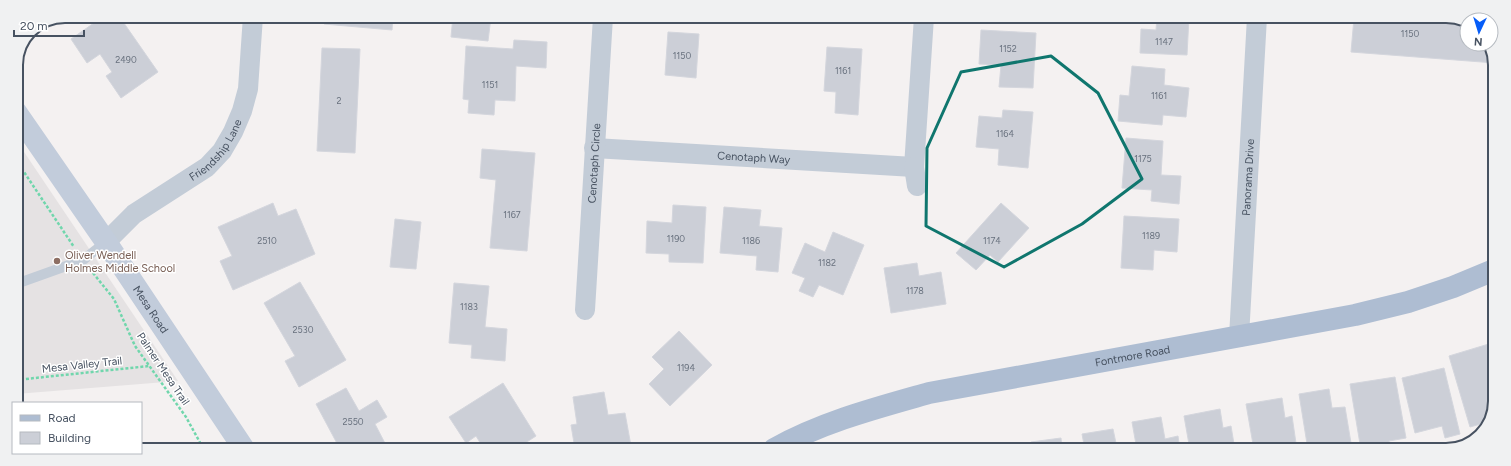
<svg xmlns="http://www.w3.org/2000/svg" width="1511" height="466" font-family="Figtree,sans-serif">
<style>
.education{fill:#e5e2e3}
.building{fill:#cccfd7;stroke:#d4d6dd}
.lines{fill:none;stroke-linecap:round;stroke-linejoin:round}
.path{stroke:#70d6ac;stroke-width:2.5;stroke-dasharray:3 2;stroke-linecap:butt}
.lane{stroke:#c3ccd7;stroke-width:10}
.street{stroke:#c3ccd7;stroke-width:20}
.secondary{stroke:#c2ccdb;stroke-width:22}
.primary{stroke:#aebdd2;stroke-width:22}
.marked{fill:none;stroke:#0f766e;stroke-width:3;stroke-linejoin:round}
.education-dot{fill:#8d6e63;stroke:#fff;stroke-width:1.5}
.labels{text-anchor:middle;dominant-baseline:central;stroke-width:3;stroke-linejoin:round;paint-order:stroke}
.number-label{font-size:9px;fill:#68717e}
.street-label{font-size:11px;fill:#475261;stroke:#fff}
.education-label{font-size:11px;fill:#785e54;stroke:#fff;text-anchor:start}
.rim{fill:none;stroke:#475261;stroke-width:2}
</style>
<rect width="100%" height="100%" fill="#f4f1f1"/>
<path class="education" d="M 16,140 L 178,381 L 16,394 Z"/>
<path class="building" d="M 104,16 L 119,16 L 158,72 L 121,98 L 106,76 L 112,72 L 100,54 L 87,63 L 71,39 Z
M 324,16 L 393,16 L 392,30 L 324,24 Z
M 453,16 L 491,17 L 488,41 L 451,37 Z
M 1157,17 L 1189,17 L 1187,55 L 1140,53 L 1141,29 L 1156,30 Z
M 1354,18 L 1459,18 L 1467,23 L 1467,44 L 1488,44 L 1495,63 L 1351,52 Z
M 981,30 L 1036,33 L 1033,88 L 999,87 L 1001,65 L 979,64 Z
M 668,32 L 699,34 L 696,78 L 665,75 Z
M 514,40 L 547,42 L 546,68 L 516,66 L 515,101 L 495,100 L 494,115 L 468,113 L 469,100 L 463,99 L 466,46 L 513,49 Z
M 827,47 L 862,49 L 858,115 L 835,113 L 836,92 L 824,91 Z
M 322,48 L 360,49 L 355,153 L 317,151 Z
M 1132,66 L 1165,69 L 1164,85 L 1189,88 L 1186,117 L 1163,115 L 1162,125 L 1118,121 L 1120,95 L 1129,96 Z
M 1003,110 L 1033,112 L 1028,168 L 998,165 L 999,149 L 976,147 L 979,116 L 1002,118 Z
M 1126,138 L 1163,141 L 1161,175 L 1181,176 L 1179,204 L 1151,201 L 1152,190 L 1122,188 Z
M 482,149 L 535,153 L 527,251 L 490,248 L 496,180 L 480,178 Z
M 273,203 L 278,216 L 296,209 L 315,254 L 233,290 L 220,261 L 232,256 L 218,227 Z
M 1001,203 L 1029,228 L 998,262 L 990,255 L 976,270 L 956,253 Z
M 673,205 L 706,207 L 703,263 L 669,262 L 669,254 L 646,253 L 647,221 L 672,223 Z
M 724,207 L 761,210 L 759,226 L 782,228 L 778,272 L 756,270 L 757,256 L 720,253 Z
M 1124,216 L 1179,219 L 1177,252 L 1154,250 L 1153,270 L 1121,268 Z
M 395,219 L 421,222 L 416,269 L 390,267 Z
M 833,232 L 864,245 L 843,295 L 819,285 L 813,297 L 799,291 L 805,278 L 792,273 L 805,243 L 825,252 Z
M 917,263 L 919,276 L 941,272 L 946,304 L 891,313 L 884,268 Z
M 300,282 L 346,360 L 299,387 L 285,361 L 295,356 L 264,303 Z
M 454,283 L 489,286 L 485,327 L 507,329 L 505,361 L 471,358 L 472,345 L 449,343 Z
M 679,331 L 712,365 L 670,406 L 649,384 L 664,369 L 652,357 Z
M 1492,343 L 1494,348 L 1493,414 L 1488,422 L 1470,427 L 1449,356 Z
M 1444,368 L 1460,434 L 1445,438 L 1442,426 L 1415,433 L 1402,378 Z
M 1395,377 L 1406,438 L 1389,441 L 1390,446 L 1361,450 L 1350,384 Z
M 503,383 L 536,436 L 516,449 L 484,449 L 476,436 L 466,443 L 449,417 Z
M 346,388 L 359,411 L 377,400 L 387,417 L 375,424 L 388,449 L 340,449 L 316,404 Z
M 1329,389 L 1332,408 L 1345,407 L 1352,449 L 1308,450 L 1299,394 Z
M 604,392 L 608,415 L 625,413 L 631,446 L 612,449 L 575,449 L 571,425 L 577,424 L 573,397 Z
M 1282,398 L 1285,418 L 1292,416 L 1297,450 L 1254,450 L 1246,404 Z
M 1220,409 L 1223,428 L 1231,426 L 1235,450 L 1190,450 L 1184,416 Z
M 1161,417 L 1165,439 L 1178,436 L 1180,450 L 1137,450 L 1132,422 Z
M 1113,429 L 1117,448 L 1130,446 L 1130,450 L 1085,450 L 1082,434 Z
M 1061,438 L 1062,450 L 1032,449 L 1031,442 Z"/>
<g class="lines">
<path class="path" d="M 16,160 L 74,247
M 93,273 L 114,299 L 135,346 L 186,417 L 203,448
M 16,380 L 149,366"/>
<path class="lane" d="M 16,284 L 83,260 L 106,242"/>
<g class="street">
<path id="s1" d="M 594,148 L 914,167 L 924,17"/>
<path d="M 914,167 L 917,186"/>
<path id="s2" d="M 106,242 L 134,214 L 207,167 L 222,151 L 233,132 L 242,111 L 248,89 L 253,16"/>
<path id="s3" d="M 585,310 L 603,17"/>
<path id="s4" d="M 1239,337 L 1257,17"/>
</g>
<path class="secondary" id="s5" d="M 16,112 L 106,242 L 244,449"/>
<path class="primary" id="s6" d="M 774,449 C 822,422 876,408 929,393 L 1355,315 L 1408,302 L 1453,287 L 1494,270"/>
</g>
<path class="marked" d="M 1051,56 L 1098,93 L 1142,179 L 1082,224 L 1004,267 L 926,226 L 927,148 L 961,72 Z"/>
<circle class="education-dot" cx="57" cy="261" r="4"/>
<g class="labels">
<g class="number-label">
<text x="1410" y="33">1150</text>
<text x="1164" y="41">1147</text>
<text x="1008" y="48">1152</text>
<text x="682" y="55">1150</text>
<text x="126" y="59">2490</text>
<text x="843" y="70">1161</text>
<text x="490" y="84">1151</text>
<text x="1159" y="95">1161</text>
<text x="339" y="100">2</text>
<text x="1005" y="133">1164</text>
<text x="1143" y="158">1175</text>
<text x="512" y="214">1167</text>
<text x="1151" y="235">1189</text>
<text x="676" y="238">1190</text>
<text x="267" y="240">2510</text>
<text x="751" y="240">1186</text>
<text x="992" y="240">1174</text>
<text x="827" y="262">1182</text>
<text x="915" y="290">1178</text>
<text x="469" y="306">1183</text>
<text x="303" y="329">2530</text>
<text x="686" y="367">1194</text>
<text x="353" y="421">2550</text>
</g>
<g class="street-label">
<text stroke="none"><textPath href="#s2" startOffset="145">Friendship Lane</textPath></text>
<text stroke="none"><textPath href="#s1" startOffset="160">Cenotaph Way</textPath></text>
<text stroke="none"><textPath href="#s3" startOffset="147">Cenotaph Circle</textPath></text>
<text stroke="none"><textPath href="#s4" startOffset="160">Panorama Drive</textPath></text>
<text stroke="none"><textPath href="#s5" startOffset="239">Mesa Road</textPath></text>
<text stroke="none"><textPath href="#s6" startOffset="372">Fontmore Road</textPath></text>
<text transform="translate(82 365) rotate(-6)">Mesa Valley Trail</text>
<text transform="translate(163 369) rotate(56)">Palmer Mesa Trail</text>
</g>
<g class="education-label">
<text x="65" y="255">Oliver Wendell<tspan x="65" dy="13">Holmes Middle School</tspan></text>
</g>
</g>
<path d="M0 0H1511V466H0ZM65 23H1446A42 42 0 0 1 1488 65V401A42 42 0 0 1 1446 443H65A42 42 0 0 1 23 401V65A42 42 0 0 1 65 23Z" fill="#f0f1f2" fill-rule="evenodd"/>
<path class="rim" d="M65 23H1446A42 42 0 0 1 1488 65V401A42 42 0 0 1 1446 443H65A42 42 0 0 1 23 401V65A42 42 0 0 1 65 23Z"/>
<rect x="12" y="402" width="130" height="52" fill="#ffffff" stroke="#b5bac0"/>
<rect x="20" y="415" width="20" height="6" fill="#aebdd2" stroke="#b5bac0"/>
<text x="48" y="422" font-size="12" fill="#475261">Road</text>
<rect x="20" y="432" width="20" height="12" fill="#cccfd7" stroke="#b5bac0"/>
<text x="48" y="442" font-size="12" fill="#475261">Building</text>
<g transform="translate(1479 32) rotate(184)"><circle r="19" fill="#ffffff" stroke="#b5bac0"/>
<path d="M0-3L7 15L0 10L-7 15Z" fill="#065df8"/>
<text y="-6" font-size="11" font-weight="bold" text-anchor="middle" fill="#475261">N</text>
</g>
<path d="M14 30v6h70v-6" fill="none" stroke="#475261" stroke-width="2"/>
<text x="20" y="30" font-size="12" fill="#475261" stroke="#ffffff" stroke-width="3" paint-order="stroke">20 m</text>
</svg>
